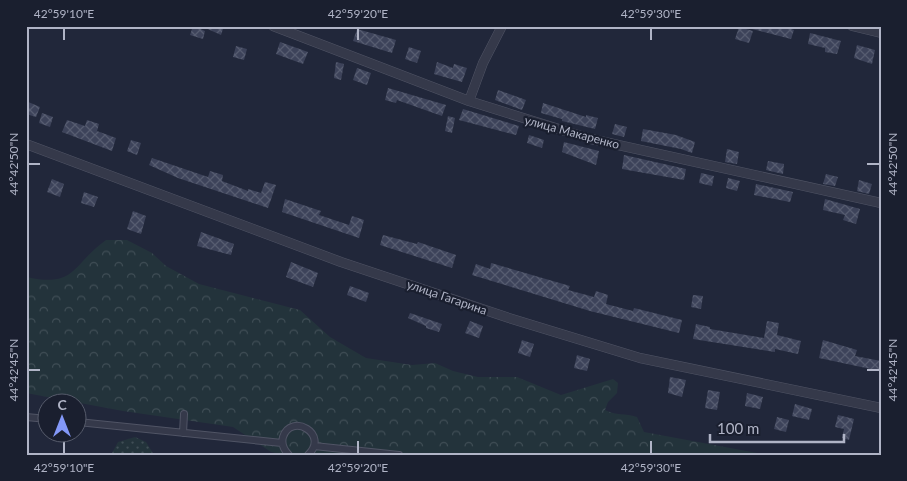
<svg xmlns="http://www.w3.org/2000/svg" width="907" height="481" font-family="Lato,sans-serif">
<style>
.grass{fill:url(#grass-dots)}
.forest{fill:url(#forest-crowns)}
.building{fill:url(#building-cross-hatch)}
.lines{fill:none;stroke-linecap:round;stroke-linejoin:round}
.pedestrian-casing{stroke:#505465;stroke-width:8}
.minor-casing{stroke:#505465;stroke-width:10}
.pedestrian{stroke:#35394a;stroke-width:6}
.minor{stroke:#35394a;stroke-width:9}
.ticks{fill:none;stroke:#b0b4c6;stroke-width:2}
.labels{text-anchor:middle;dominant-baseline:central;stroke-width:4.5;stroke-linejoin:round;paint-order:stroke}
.street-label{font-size:12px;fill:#b0b4c6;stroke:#1a1f2f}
.neatline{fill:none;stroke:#b0b4c6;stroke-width:2}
.ticks-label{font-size:12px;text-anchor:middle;fill:#b0b4c6}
</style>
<defs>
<pattern id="grass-dots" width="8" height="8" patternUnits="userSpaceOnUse" patternTransform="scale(1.25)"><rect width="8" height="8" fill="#23333b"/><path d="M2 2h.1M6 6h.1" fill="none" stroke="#404e56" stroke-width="1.8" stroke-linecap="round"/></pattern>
<pattern id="forest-crowns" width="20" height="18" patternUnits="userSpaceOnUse" patternTransform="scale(1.25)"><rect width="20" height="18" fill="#23333b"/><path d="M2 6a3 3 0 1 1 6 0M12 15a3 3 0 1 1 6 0" fill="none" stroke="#404e56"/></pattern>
<pattern id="building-cross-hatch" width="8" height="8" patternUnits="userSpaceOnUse" patternTransform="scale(1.25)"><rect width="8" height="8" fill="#3d435a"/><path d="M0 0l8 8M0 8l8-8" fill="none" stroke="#565c70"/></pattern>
</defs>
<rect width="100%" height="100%" fill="#21273a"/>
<path class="grass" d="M 135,437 L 146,442 L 154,455 L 111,455 L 118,442 Z"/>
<path class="forest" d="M 106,240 L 127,240 L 152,253 L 166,266 L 199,284 L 300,310 L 330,337 L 366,358 L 412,365 L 435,363 L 453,371 L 478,377 L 517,377 L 561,395 L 613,379 L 618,383 L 617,393 L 608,402 L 605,410 C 616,416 625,413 637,417 L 644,432 L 768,455 L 285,455 L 271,452 L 233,427 L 123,411 L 26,393 L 26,277 C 77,288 71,265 106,240 Z"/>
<path class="building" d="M 193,26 L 205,31 L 203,39 L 190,35 Z
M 201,26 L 224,26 L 221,35 Z
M 753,26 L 783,26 L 794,30 L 791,39 L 752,29 Z
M 739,27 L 753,31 L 749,43 L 735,39 Z
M 357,29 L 396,40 L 392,53 L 353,41 Z
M 810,33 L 841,41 L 837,54 L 825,52 L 825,48 L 808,44 Z
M 280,42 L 308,52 L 303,64 L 276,54 Z
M 857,45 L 875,50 L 872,64 L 854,58 Z
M 236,46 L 247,49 L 244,60 L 233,57 Z
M 409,47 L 421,51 L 417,63 L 405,59 Z
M 336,62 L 344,64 L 341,80 L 334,78 Z
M 437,62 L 453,68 L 454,64 L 467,68 L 462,82 L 434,74 Z
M 357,68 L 371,73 L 367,85 L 353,80 Z
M 388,88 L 446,105 L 442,116 L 397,100 L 396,103 L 385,100 Z
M 498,90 L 526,100 L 522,110 L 495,100 Z
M 26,101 L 40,107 L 36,117 L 26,114 Z
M 543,103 L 586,117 L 586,115 L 598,118 L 595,129 L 562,121 L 562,119 L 541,113 Z
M 463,109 L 519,126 L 516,135 L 459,120 Z
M 42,113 L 53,117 L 50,127 L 39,123 Z
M 448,116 L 455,118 L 452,133 L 445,131 Z
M 67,120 L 85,126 L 87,120 L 99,124 L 97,131 L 116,138 L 112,151 L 62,132 Z
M 615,124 L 627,127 L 624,137 L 612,134 Z
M 643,129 L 676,135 L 695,142 L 692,153 L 681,149 L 641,141 Z
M 529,135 L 544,140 L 542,148 L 527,143 Z
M 131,140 L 141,143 L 137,155 L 127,151 Z
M 564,142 L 599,151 L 596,165 L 562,152 Z
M 727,149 L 739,152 L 737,164 L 725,162 Z
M 624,155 L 686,169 L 684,180 L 622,169 Z
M 152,158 L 208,177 L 210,171 L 223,175 L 222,181 L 248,191 L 248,189 L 261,193 L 265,182 L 276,185 L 268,208 L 178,178 L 149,165 Z
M 768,161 L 784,164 L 783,174 L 766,170 Z
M 701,173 L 714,176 L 712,186 L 699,183 Z
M 826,174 L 838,177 L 835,186 L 823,184 Z
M 728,178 L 740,181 L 737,191 L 726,188 Z
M 52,179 L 64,184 L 60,197 L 47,192 Z
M 859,180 L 872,184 L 869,194 L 857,191 Z
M 756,184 L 793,192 L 790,202 L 754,195 Z
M 84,192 L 98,197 L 94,207 L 81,203 Z
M 285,199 L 321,211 L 319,215 L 349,225 L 352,216 L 364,220 L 359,238 L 282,212 Z
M 825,199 L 860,209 L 856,224 L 843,220 L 845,215 L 823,210 Z
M 133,211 L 146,216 L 141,234 L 127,229 Z
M 201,232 L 234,244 L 231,255 L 197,246 Z
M 383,235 L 417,244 L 418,242 L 456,255 L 452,268 L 380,245 Z
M 291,262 L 318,273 L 313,287 L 286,277 Z
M 491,263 L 570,286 L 568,290 L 594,297 L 596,291 L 608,295 L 606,304 L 633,311 L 634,308 L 682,320 L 679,333 L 590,311 L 472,275 L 476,264 L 490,269 Z
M 350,286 L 369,293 L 366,302 L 347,295 Z
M 693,295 L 703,296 L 701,309 L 691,307 Z
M 410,313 L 442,324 L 439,332 L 426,328 L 426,326 L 408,318 Z
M 470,321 L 483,326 L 479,338 L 465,333 Z
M 767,321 L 779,323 L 777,335 L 801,341 L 798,354 L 775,349 L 775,352 L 693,339 L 696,324 L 710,327 L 710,329 L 764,338 Z
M 522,340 L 534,344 L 530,357 L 518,353 Z
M 823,340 L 857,350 L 855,356 L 881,361 L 880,371 L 819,358 Z
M 577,355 L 590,359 L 587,371 L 574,368 Z
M 670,377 L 686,380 L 682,397 L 668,393 Z
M 708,390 L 720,392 L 717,410 L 705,408 Z
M 747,393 L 763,397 L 760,409 L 745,406 Z
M 795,404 L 812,409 L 809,420 L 792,416 Z
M 838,415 L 854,419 L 849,440 L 842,438 L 844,429 L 835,427 Z
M 777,417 L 789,420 L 786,432 L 774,429 Z"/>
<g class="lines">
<g class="pedestrian-casing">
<path id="pedestrian" d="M 26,417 L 48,419
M 78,422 L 282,443
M 183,433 L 184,414
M 314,446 L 399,455
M 289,455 C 284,450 281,444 283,437 C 291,412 330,434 308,455"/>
</g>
<g class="minor-casing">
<path id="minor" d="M 273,26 L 469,101 L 591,139 L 881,203
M 852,26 L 881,33
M 469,101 L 483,63 L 502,26
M 26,144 L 341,262 L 509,318 L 640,358 L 881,408"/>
</g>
<use href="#pedestrian" class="pedestrian"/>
<use href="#minor" class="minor"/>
</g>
<path class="ticks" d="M 64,28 L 64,40M 358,28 L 358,40M 651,28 L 651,40M 28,164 L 40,164M 867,164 L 880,164M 28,370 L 40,370M 867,370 L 880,370M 64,441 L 64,454M 358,441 L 358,454M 651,441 L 651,454"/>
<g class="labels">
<g class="street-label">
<text transform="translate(572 132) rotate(15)">улица Макаренко</text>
<text transform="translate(447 297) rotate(19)">улица Гагарина</text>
</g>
</g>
<rect width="907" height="481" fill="none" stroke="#1a1f2f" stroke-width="55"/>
<g transform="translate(62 418)"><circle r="24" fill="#1a1f2f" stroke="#565b6b"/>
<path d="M0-4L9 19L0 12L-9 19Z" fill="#8398f8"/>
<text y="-8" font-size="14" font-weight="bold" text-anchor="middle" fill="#b0b4c6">С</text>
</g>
<path d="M710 434v8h134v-8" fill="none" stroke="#b0b4c6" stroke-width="2.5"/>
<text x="717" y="434" font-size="15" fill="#b0b4c6" stroke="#1a1f2f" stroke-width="4" paint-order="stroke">100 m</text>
<rect x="28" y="28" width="852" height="426" class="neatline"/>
<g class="ticks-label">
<text x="64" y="18">42°59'10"E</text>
<text x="358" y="18">42°59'20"E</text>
<text x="651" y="18">42°59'30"E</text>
<text transform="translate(14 164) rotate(-90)" y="4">44°42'50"N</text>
<text transform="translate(893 164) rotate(-90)" y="4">44°42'50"N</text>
<text transform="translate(14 370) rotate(-90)" y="4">44°42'45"N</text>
<text transform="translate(893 370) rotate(-90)" y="4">44°42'45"N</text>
<text x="64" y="472">42°59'10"E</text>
<text x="358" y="472">42°59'20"E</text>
<text x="651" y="472">42°59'30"E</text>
</g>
</svg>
